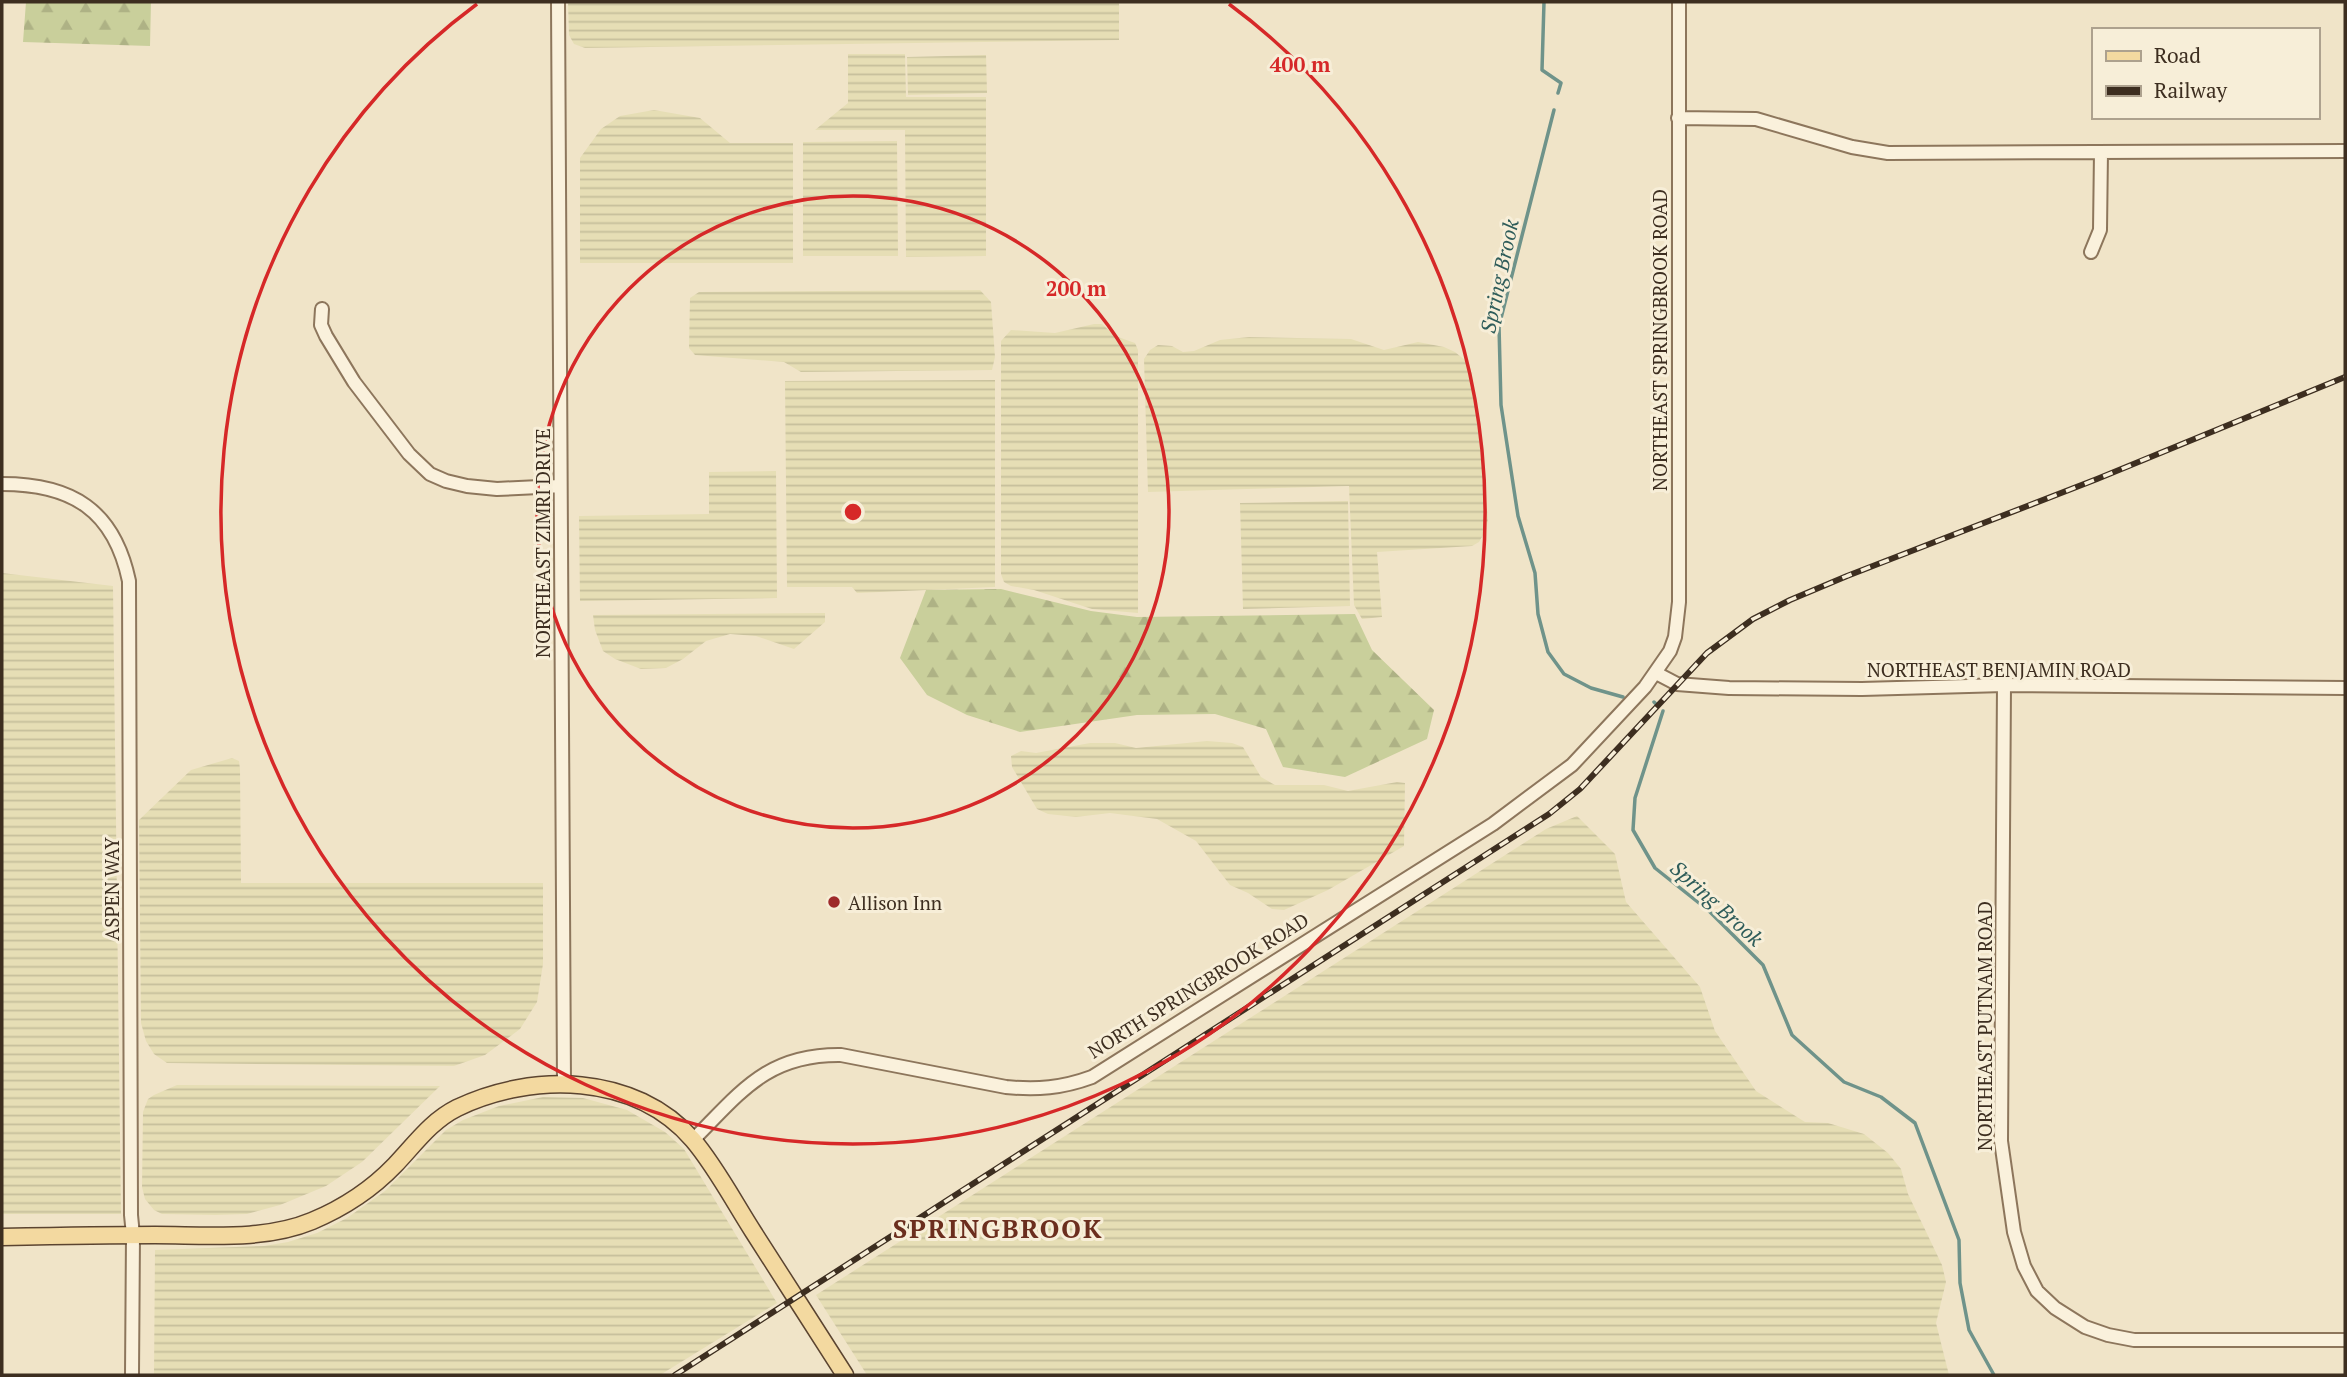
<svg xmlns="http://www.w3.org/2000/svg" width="2347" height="1377" font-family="'PT Serif',serif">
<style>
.farmland{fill:url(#farmland-rules)}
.forest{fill:url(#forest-firs)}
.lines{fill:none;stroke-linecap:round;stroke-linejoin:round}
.stream{stroke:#6f938a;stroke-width:3.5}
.minor-casing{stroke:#8d765c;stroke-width:16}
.major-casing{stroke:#5b4430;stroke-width:19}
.minor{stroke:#faf1dc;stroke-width:12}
.major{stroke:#f3d9a0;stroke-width:16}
.rail-casing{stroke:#3d2e20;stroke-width:6}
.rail{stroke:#f7eed8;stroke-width:3.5;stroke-dasharray:10;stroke-linecap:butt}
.ring{fill:none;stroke:#d62828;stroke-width:3.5}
.poi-dot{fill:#9e2a2b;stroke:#f7eed8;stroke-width:2.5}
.labels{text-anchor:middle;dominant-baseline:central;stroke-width:6;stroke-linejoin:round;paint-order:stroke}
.street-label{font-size:19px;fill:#3d2e20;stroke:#f7eed8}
.poi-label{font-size:19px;fill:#3d2e20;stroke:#f7eed8;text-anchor:start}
.water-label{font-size:21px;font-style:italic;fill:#2f5d5a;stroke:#f7eed8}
.district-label{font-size:26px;font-weight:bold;letter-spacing:2px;fill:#6b2e1e;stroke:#f7eed8}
.centre{fill:#d62828;stroke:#f7eed8;stroke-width:3.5}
.ring-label{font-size:21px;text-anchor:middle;font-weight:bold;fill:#d62828;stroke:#f7eed8;stroke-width:6;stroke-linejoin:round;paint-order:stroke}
</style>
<defs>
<pattern id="farmland-rules" width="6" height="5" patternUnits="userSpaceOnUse" patternTransform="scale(1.75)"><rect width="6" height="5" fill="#e6deb5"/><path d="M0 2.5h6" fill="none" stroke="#c6bf9b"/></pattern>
<pattern id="forest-firs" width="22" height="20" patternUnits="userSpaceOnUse" patternTransform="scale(1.75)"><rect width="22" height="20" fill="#c9cf9b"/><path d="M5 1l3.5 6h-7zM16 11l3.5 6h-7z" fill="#aeb285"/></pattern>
</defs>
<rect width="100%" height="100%" fill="#f0e4c8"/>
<path class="farmland" d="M 568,2 L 1119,2 L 1119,40 L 585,48 L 574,44 L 569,35 Z
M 848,54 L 905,54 L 906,97 L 986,97 L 986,256 L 906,257 L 905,130 L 815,130 L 848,103 Z
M 986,55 L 987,93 L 908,95 L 907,57 Z
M 654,110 L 700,118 L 730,143 L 793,143 L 793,263 L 580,263 L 580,158 L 601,129 L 620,116 Z
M 897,141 L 898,256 L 803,256 L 803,142 Z
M 980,290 L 991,302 L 995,357 L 992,370 L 801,372 L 784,362 L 695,355 L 689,348 L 690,298 L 699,292 Z
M 1094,324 L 1102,324 L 1115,336 L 1135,343 L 1138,350 L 1138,613 L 1092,609 L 1034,590 L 1011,586 L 1004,582 L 1001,574 L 1001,341 L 1011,330 L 1055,333 Z
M 1249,337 L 1351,339 L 1384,350 L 1418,342 L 1444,347 L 1455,352 L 1466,361 L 1472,374 L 1488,519 L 1486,530 L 1479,542 L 1472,546 L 1377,552 L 1382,617 L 1362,619 L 1354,605 L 1349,486 L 1148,492 L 1144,359 L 1150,350 L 1158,345 L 1172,346 L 1183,352 L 1194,351 L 1220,340 Z
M 995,380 L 995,587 L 857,593 L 852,587 L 787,587 L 785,381 Z
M 776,471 L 777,598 L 580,601 L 579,516 L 709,514 L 709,472 Z
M 1348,501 L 1350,606 L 1243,609 L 1240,503 Z
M 2,573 L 113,586 L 121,1214 L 2,1214 Z
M 825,613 L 825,622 L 794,649 L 756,636 L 730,634 L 706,641 L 683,659 L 666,668 L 641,669 L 615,659 L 603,651 L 595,630 L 593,615 Z
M 1207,741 L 1232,743 L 1243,747 L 1261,777 L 1275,785 L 1324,785 L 1348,791 L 1397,782 L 1405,783 L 1404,846 L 1328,890 L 1284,910 L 1272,909 L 1248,893 L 1230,885 L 1196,841 L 1157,819 L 1110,813 L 1076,817 L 1048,814 L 1037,809 L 1012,767 L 1011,756 L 1021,751 L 1036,753 L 1090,743 L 1115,743 L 1136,748 Z
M 232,758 L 239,761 L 240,769 L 241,883 L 543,883 L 543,964 L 537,1002 L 520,1029 L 485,1055 L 454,1066 L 167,1063 L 154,1054 L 146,1041 L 141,1023 L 139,820 L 191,770 Z
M 1577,816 L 1615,854 L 1626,902 L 1700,987 L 1715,1031 L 1756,1091 L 1805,1122 L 1828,1123 L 1864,1134 L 1888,1153 L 1901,1169 L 1908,1194 L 1942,1265 L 1946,1282 L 1936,1323 L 1949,1375 L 867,1375 L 816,1295 L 1546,829 Z
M 177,1085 L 440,1086 L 362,1162 L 326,1186 L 280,1205 L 247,1214 L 215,1215 L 162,1214 L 154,1210 L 145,1199 L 142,1187 L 143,1112 L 148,1099 L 154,1095 Z
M 543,1097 L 583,1098 L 627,1110 L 665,1132 L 684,1149 L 777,1303 L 660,1375 L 154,1375 L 155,1250 L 264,1246 L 288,1242 L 317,1233 L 347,1218 L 385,1191 L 446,1130 L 463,1120 L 499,1106 Z"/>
<path class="forest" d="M 26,2 L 151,2 L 150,46 L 23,42 Z
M 1001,589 L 1091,611 L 1137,617 L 1355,614 L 1372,650 L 1434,710 L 1427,739 L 1345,777 L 1283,767 L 1266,729 L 1215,714 L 1137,715 L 1020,732 L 967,715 L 927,695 L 900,658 L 926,590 Z"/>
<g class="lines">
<path class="stream" d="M 1544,2 L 1542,70 L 1561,83 L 1558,93
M 1554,110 L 1499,326 L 1501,405 L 1518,516 L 1535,573 L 1538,614 L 1548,652 L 1564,674 L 1591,688 L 1623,697
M 1654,702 L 1656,704
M 1663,711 L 1635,798 L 1633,830 L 1655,868 L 1709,911 L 1763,965 L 1792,1035 L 1844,1082 L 1881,1097 L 1915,1123 L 1959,1240 L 1960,1283 L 1969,1330 L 1994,1375"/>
<g class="minor-casing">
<path id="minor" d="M 558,2 L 564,1084
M 1678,118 L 1756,119 L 1852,147 L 1888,153 L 2345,151
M 2091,252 L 2100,230 L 2101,152
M 322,309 L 321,325 L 326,336 L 354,382 L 409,454 L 430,474 L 446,481 L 467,486 L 497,489 L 560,486
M 2,484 C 72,484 114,510 129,581 L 131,1215 L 133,1235 L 132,1375
M 1656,673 L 1677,684 L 1729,688 L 1862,689 L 2004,685 L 2345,688
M 2004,685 L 2001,1141 L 2014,1232 L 2024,1266 L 2037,1291 L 2055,1308 L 2085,1327 L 2108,1335 L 2134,1340 L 2345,1340
M 693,1140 C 741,1092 767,1054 841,1055 L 1006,1087 C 1037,1090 1062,1088 1092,1077 L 1493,824 L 1572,765 L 1645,687 L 1670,651 L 1675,637 L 1679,602 L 1679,2"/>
</g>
<g class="major-casing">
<path id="major" d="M 2,1237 C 53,1236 104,1235 155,1235 C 207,1235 264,1241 312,1221 C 343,1208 372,1189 395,1165 C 415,1144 431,1121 457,1108 C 532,1072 635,1073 693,1140 C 716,1167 734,1202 754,1233 C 784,1280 815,1328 845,1375"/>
</g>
<use href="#minor" class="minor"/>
<use href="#major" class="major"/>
<g class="rail-casing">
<path id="rail" d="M 675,1375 L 1549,814 L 1580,789 L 1707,653 L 1753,619 L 1790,600 L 1847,576 L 2097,479 L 2345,377"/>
</g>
<use href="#rail" class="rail"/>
</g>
<g class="ring">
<circle cx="853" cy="512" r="316"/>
<path d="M1229 4A632 632 0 1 1 477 4"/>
</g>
<circle class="poi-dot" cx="834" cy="902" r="7"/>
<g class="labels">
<g class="street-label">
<text transform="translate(1659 340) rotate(-90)">NORTHEAST SPRINGBROOK ROAD</text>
<text transform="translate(542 543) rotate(-90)">NORTHEAST ZIMRI DRIVE</text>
<text x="1999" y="669">NORTHEAST BENJAMIN ROAD</text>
<text transform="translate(111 889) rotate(-90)">ASPEN WAY</text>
<text transform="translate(1198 985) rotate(-32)">NORTH SPRINGBROOK ROAD</text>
<text transform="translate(1984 1026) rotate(-90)">NORTHEAST PUTNAM ROAD</text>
</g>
<g class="poi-label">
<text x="848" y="902">Allison Inn</text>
</g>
<g class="water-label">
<text transform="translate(1499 276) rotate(-78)">Spring Brook</text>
<text transform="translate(1717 903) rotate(42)">Spring Brook</text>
</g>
<g class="district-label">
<text x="998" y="1228">SPRINGBROOK</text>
</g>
</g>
<circle cx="853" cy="512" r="10" class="centre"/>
<g class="ring-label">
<text x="1300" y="72">400 m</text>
<text x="1076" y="296">200 m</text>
</g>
<rect width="2347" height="1377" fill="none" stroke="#3d2e20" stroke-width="7"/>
<rect x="2092" y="28" width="228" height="91" fill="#f7eed8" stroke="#ada18e" stroke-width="2"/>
<rect x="2106" y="51" width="35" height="10" fill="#f3d9a0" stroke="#ada18e" stroke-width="2"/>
<text x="2154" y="63" font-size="21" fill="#3d2e20">Road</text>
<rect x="2106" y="86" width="35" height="10" fill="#3d2e20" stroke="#ada18e" stroke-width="2"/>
<text x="2154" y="98" font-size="21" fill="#3d2e20">Railway</text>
</svg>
